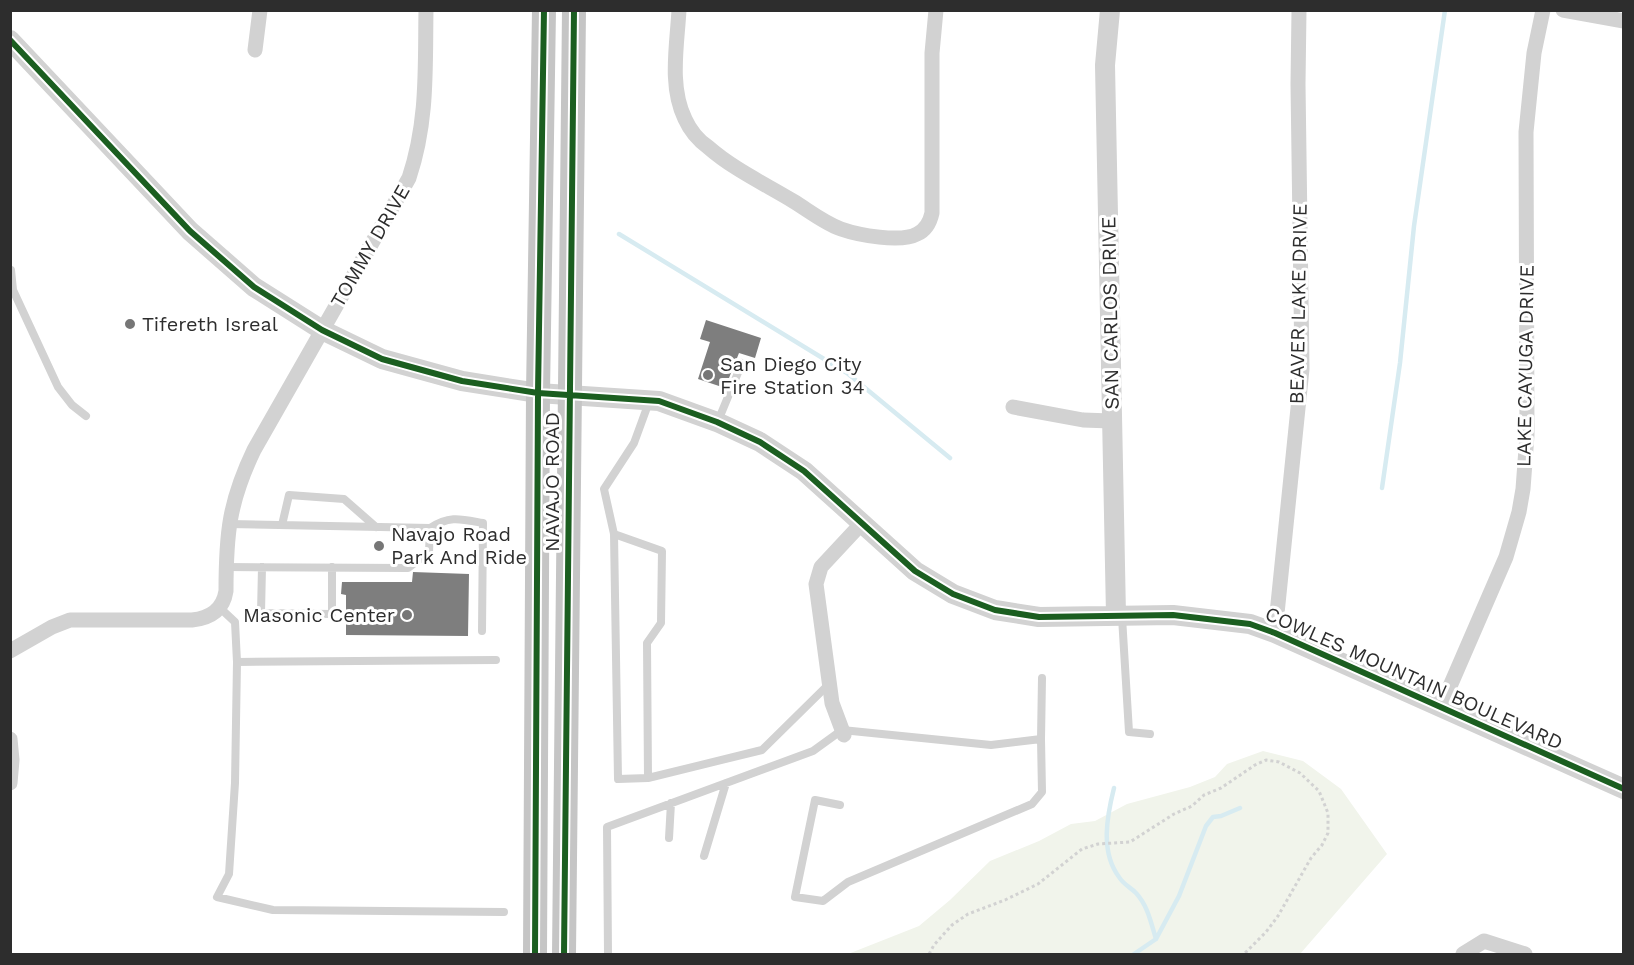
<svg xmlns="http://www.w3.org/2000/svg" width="1634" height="965" font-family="'Work Sans',sans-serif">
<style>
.green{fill:#f1f4eb}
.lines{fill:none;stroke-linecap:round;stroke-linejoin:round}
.stream{stroke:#d7ebf1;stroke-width:4.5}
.building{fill:#7e7e7e}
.path{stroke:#d2d2d2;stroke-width:3;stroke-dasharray:3 3;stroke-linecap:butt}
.service{stroke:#d2d2d2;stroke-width:8}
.minor{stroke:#d2d2d2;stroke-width:15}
.tertiary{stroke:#d2d2d2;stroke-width:20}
.primary{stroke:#c5c5c5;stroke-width:24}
.cycleway-casing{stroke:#fff;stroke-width:10}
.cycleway{stroke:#1b5e20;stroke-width:6}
.poi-dot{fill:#767676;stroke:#fff;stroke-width:2}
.labels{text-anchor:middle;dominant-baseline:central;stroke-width:6;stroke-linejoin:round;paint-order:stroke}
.street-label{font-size:20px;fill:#2d2d2d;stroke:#fff}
.poi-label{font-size:20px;fill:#2d2d2d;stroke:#fff;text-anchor:start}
</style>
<rect width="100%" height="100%" fill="#fff"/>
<path class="green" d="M 1263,751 L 1303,761 L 1341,789 L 1387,854 L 1300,954 L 848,954 L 919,926 L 950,900 L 990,861 L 1039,841 L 1071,824 L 1095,821 L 1127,804 L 1190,787 L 1215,777 L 1227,764 Z"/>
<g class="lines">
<path class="stream" d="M 619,234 L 847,373 L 950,458
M 1382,488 L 1400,363 L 1414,226 L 1445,10
M 1114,788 C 1107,816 1100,852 1119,877 C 1123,884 1130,887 1136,893 C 1148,906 1151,923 1156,939
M 1134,954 L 1156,939 L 1179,896 L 1206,826 L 1213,817 L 1221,816 L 1240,808"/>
</g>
<path class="building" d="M 706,320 L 761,338 L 755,358 L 739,353 L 725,388 L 698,379 L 710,342 L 700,339 Z
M 413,572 L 469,574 L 468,636 L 346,635 L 346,595 L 341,594 L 342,582 L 412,582 Z"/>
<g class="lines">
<path class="path" d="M 929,954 L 934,945 L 952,925 L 968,914 L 1005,900 L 1038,884 L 1082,849 L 1098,844 L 1130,842 L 1174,814 L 1192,806 L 1204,795 L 1221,788 L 1255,765 L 1266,760 L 1279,762 L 1300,773 L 1319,791 L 1328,813 L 1328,833 L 1322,845 L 1311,858 L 1278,916 L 1266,932 L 1244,954"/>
<path class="service" d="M 11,270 L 13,290 L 58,387 L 72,405 L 86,416
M 718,421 L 742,363
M 229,524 L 430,528 C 450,515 461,519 483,523 L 482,631
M 282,525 L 289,495 L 344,499 L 376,527
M 614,534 L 662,551 L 661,623 L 647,643 L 648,778 L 618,779 L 614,534 L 604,489 L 634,443 L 649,402
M 226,567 L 408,568 L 429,552 L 430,528
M 262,567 L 261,613 L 332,614 L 332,567
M 220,608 L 235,622 L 237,662 L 235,783 L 229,874 L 217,897 L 273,910 L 504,912
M 1122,617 L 1129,732 L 1150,734
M 237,662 L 496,660
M 648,778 L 762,750 L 829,684
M 840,805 L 815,800 L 795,897 L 823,901 L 848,882 L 1032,804 L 1042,792 L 1041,739
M 669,838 L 671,803
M 704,856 L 726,783
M 608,954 L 607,827 L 813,751 L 842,730 L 991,745 L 1041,739 L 1042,678"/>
<path class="minor" d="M 679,10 C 677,46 669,86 685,119 C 690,130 698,140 708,147 C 733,169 765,184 793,201 C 808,210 824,223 841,229 C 858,235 901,243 917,234 C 926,230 930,222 932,213 L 932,53 L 936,10
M 1563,10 L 1624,21
M 255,50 L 260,10
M 1013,407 L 1083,420 L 1111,421
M 1275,633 L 1302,369 L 1298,84 L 1299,10
M 10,651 L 52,627 L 70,620 L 192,620 C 210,618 223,610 226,591 C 226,534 229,502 254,450 L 409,178 C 428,121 425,69 426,10
M 1441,707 L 1506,557 L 1519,512 L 1523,489 L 1527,435 L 1526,132 L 1534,53 L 1543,10
M 844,735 L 832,703 L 816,584 L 821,567 L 862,523
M 10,739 L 12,760 L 10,783
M 1463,954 L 1484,941 L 1525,954"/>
<path class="tertiary" d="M 1110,10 L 1105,65 L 1116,615
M 10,40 L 190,231 L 254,287 L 322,330 L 382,359 L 462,381 L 538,393 L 659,401 L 717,422 L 760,442 L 804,471 L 915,571 L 953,594 L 995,610 L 1039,617 L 1173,615 L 1250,624 L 1275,633 L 1624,789"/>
<path class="primary" d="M 535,954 L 538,393 L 544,10
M 564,954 L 574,10"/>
<g class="cycleway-casing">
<path id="cycleway" d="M 10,40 L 190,231 L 254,287 L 322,330 L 382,359 L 462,381 L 538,393 L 659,401 L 717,422 L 760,442 L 804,471 L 915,571 L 953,594 L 995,610 L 1039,617 L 1173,615 L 1250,624 L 1275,633 L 1624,789
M 535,954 L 538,393 L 544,10
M 564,954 L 574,10"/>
</g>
<use href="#cycleway" class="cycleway"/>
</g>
<g class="poi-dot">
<circle cx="130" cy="324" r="6"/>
<circle cx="708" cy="375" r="6"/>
<circle cx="379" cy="546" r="6"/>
<circle cx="407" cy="615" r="6"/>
</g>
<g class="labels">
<g class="street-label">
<text transform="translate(370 246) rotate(-60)">TOMMY DRIVE</text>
<text transform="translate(1298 304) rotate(-89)">BEAVER LAKE DRIVE</text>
<text transform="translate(1110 313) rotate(-91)">SAN CARLOS DRIVE</text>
<text transform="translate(1525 366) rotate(-89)">LAKE CAYUGA DRIVE</text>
<text transform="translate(552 482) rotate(-90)">NAVAJO ROAD</text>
<text transform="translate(1414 678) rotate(24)">COWLES MOUNTAIN BOULEVARD</text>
</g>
<g class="poi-label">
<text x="142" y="324">Tifereth Isreal</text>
<text x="720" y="364">San Diego City<tspan x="720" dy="23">Fire Station 34</tspan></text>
<text x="391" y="534">Navajo Road<tspan x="391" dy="23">Park And Ride</tspan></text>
<text x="395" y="615" text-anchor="end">Masonic Center</text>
</g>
</g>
<rect width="1634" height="965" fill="none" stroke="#2d2d2d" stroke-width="24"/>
</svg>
